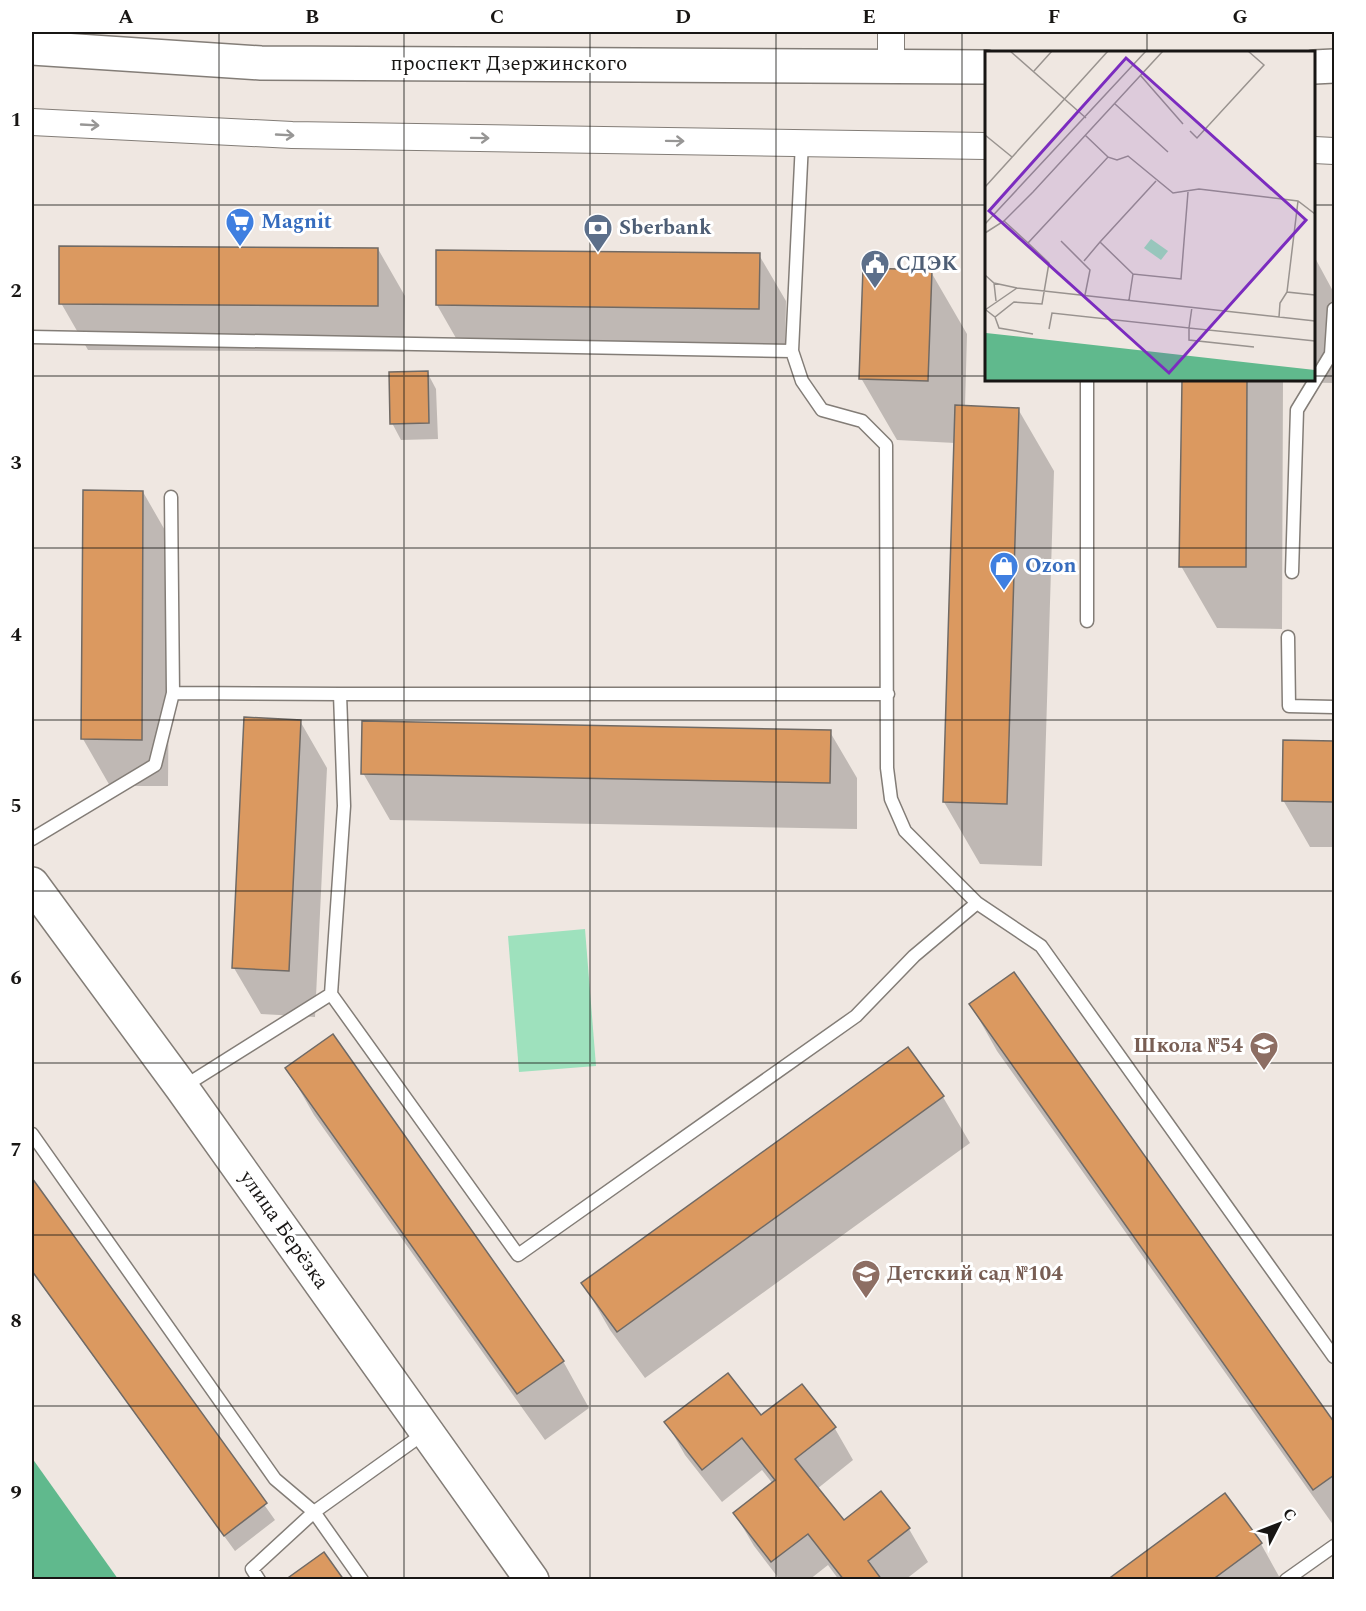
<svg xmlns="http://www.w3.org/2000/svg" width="1366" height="1611" font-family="Spectral,serif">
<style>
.green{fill:#9ee1bd}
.forest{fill:#60b98d}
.shadow{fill:#0003}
.building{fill:#db9960;stroke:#706a65;stroke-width:1.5}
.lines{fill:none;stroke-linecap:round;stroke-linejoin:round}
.service-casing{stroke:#837d77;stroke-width:15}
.minor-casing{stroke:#837d77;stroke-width:28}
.secondary-casing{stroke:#837d77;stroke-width:36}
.service{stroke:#fff;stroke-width:12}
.minor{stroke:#fff;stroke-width:26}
.secondary{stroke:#fff;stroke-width:33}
.oneway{stroke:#979695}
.grid{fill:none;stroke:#181614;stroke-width:1.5;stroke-opacity:0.55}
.labels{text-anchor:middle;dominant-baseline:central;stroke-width:6;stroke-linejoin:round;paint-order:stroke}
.street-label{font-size:21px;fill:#181614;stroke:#fff}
.shop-label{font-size:21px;font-weight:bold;fill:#366cbe;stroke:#fff;text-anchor:start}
.service-label{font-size:21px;font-weight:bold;fill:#4e5e75;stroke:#fff;text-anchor:start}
.education-label{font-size:21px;font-weight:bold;fill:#785e54;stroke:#fff;text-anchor:end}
.inset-road{fill:none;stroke:#99938f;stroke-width:1.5}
.view{fill:#7b2cbf;fill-opacity:0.15;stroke:#7b2cbf;stroke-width:3}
.inset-edge{fill:none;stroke:#181614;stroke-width:3}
.neatline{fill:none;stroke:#181614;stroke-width:2}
.grid-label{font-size:20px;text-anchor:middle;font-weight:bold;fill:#181614}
</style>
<rect width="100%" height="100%" fill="#efe7e1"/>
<path class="green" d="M 585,929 L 596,1066 L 519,1072 L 508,936 Z"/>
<path class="forest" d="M 32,1458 L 118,1579 L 32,1579 Z"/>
<path class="shadow" d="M 378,249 L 405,296 L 404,352 L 88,350 L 61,303 Z
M 759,255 L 786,301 L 785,355 L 464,352 L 437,305 Z
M 1314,256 L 1334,293 L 1334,383 L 1283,382 L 1282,629 L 1217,628 L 1181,566 L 1183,380 L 1314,380 Z
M 931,272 L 967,334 L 965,407 L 1018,409 L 1054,471 L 1042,866 L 980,864 L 944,802 L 955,443 L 897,440 L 861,378 Z
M 427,372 L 436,389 L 438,439 L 401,440 L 392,423 Z
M 143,492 L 170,539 L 168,786 L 110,786 L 83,739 Z
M 300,721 L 327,768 L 315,1017 L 261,1014 L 234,968 Z
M 830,732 L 857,778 L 857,829 L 390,820 L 363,773 Z
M 1285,742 L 1334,743 L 1334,847 L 1310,847 L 1283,800 Z
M 1014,974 L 1334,1425 L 1334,1526 L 997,1051 L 971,1005 Z
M 908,1049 L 943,1097 L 970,1143 L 645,1378 L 610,1330 L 583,1283 Z
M 287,1068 L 563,1361 L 589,1408 L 545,1440 L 314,1115 Z
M 32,1180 L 275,1520 L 235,1551 L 32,1272 Z
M 761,1418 L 834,1427 L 853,1460 L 817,1489 L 843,1522 L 880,1493 L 909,1529 L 928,1562 L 905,1580 L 839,1580 L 828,1565 L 809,1580 L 780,1580 L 754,1546 L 735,1514 L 773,1484 L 762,1470 L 722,1502 L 685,1455 L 666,1422 Z
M 1261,1544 L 1281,1580 L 1109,1580 Z"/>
<path class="building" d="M 59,246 L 378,248 L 378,306 L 59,304 Z
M 436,250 L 760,253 L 759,309 L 436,305 Z
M 863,268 L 932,270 L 928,381 L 859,379 Z
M 428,371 L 429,423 L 390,424 L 389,372 Z
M 1182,380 L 1247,380 L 1246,567 L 1179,567 Z
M 955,405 L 1019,408 L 1007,804 L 943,802 Z
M 83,490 L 143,491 L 142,740 L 81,739 Z
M 244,717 L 301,720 L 289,971 L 232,968 Z
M 362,721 L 831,730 L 830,783 L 361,774 Z
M 1283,740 L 1334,741 L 1334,802 L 1282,801 Z
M 1014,972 L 1334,1422 L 1334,1475 L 1313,1490 L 969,1004 Z
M 333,1034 L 564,1361 L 517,1394 L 285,1068 Z
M 908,1047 L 944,1096 L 617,1332 L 581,1283 Z
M 32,1178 L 267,1503 L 224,1536 L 32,1271 Z
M 728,1373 L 761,1415 L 802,1384 L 836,1427 L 795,1459 L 844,1520 L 881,1491 L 910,1528 L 868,1561 L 882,1580 L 844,1580 L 808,1534 L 771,1562 L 733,1513 L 775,1480 L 742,1438 L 702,1470 L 664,1422 Z
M 1225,1493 L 1262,1543 L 1212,1580 L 1107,1580 Z
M 324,1552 L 344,1580 L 285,1580 Z"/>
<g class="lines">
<g class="service-casing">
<path id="service" d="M 32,337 L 792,351 L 802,381 L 822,410 L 862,421 L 886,445 L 887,768 L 891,799 L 905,831 L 977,903 L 1041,946 L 1334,1357
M 792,351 L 802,142
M 1087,380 L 1087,621
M 1292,572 L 1297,410 L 1331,354 L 1334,309
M 1288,637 L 1289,706 L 1334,707
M 173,693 L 340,694
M 32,839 L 155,765 L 173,693 L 171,497
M 331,994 L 344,806 L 340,694 L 888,694
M 183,1087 L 331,994 L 518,1255 L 856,1016 L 914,956 L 977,903
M 32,1134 L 275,1479 L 314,1512 L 426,1432
M 259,1580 L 252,1569 L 314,1512 L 362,1580
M 1286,1580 L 1334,1546"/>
</g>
<g class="minor-casing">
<path id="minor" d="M 891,32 L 891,67
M 32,122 L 292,135 L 986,146
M 1314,150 L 1334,151"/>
</g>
<g class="secondary-casing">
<path id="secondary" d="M 32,48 L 261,63 L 986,67
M 1314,67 L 1334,66
M 32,884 L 182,1088 L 532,1580"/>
</g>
<use href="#service" class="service"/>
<use href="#minor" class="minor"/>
<use href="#secondary" class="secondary"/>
</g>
<defs><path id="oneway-shaft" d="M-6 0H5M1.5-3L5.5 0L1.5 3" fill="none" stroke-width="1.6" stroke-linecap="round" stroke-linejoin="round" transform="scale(1.5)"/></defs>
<g class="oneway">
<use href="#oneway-shaft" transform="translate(90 125) rotate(3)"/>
<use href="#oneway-shaft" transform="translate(285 135) rotate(3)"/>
<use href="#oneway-shaft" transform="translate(480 138) rotate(1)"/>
<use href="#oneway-shaft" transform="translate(675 141) rotate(1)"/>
</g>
<path class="grid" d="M 219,32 L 219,1580M 404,32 L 404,1580M 590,32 L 590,1580M 776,32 L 776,1580M 962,32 L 962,1580M 1147,32 L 1147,52M 32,205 L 986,205M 1314,205 L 1334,205M 32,376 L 986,376M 1314,376 L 1334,376M 1147,380 L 1147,1580M 32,548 L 1334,548M 32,720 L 1334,720M 32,891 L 1334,891M 32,1063 L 1334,1063M 32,1235 L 1334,1235M 32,1406 L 1334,1406"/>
<defs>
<g id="supermarket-pin" transform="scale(1.5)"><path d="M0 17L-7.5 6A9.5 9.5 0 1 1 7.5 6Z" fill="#3f7fe0" stroke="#fff"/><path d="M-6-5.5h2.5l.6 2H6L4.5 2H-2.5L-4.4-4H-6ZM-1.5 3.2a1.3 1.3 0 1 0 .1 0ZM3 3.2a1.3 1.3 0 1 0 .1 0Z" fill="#fff"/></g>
<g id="bank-pin" transform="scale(1.5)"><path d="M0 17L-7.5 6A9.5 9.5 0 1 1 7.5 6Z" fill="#5c6f8a" stroke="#fff"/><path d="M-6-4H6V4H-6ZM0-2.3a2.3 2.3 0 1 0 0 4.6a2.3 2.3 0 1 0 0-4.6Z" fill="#fff"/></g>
<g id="civic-pin" transform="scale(1.5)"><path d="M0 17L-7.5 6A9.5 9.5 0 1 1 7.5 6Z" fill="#5c6f8a" stroke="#fff"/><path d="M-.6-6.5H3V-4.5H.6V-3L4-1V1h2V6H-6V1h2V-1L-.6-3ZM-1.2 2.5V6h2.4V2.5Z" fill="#fff"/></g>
<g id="shop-pin" transform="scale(1.5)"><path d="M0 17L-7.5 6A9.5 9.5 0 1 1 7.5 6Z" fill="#3f7fe0" stroke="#fff"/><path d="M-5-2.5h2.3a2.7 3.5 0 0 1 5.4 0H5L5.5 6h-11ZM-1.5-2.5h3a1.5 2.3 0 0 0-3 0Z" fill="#fff"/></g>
<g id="school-pin" transform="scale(1.5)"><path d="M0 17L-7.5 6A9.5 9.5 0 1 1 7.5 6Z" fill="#8d6e63" stroke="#fff"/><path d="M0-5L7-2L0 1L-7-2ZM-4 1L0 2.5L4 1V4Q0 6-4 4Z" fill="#fff"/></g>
</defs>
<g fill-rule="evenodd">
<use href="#supermarket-pin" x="240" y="222"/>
<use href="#bank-pin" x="598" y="228"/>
<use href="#civic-pin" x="875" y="264"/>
<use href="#shop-pin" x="1004" y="566"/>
<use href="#school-pin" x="1264" y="1046"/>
<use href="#school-pin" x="866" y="1274"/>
</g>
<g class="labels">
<g class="street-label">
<text x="509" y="64">проспект Дзержинского</text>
<text transform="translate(284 1230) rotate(55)">улица Берёзка</text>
</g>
<g class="shop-label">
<text x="261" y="222">Magnit</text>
<text x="1025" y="566">Ozon</text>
</g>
<g class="service-label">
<text x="619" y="228">Sberbank</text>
<text x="896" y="264">СДЭК</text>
</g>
<g class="education-label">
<text x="1243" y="1046">Школа №54</text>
<text x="887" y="1274" text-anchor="start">Детский сад №104</text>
</g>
</g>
<g transform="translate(985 51)">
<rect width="330" height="330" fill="#efe7e1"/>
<path d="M 166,188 L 183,200 L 176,209 L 159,197 Z" fill="#9ee1bd"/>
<path d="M 1,282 L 330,319 L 330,330 L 0,330 Z" fill="#60b98d"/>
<path class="inset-road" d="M 25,0 L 101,67M 49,20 L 67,0M 156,25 L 198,73M 130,53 L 183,101M 205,80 L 212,87 L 279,14 L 263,0M 0,84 L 27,106M 100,84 L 123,106M 0,136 L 123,0M 313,150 L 302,241 L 330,244M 19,170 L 43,192M 0,173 L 161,0M 0,182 L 19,170 L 48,141 L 178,0M 76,190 L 105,219 L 100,244M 99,210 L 115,191M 148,223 L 115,191 L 171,130M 0,224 L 9,232 L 32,237 L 330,270M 9,232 L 11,250M 144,249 L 148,223 L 196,228 L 203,141M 0,259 L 32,237M 1,259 L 10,266 L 29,251 L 57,253 L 64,212 L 43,192 L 123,106 L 132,109 L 143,105 L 188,142 L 214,138 L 313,150 L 330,163M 10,266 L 14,277 L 48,283M 294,266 L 295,252 L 302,241M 64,278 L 67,262 L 204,277 L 207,256M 269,296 L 204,289 L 204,277 L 330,290"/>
<path class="view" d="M 141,7 L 321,169 L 184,322 L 4,160 Z"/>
<rect width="330" height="330" class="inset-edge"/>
</g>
<rect width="1366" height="1611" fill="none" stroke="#ffffff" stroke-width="66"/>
<g transform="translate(1279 1524) rotate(48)" stroke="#ffffff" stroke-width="4.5" paint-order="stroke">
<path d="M0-4.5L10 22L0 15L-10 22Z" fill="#181614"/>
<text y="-9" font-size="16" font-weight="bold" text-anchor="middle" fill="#181614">С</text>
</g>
<rect x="33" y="33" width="1300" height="1545" class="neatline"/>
<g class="grid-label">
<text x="126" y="23">A</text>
<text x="312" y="23">B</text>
<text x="497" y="23">C</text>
<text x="683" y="23">D</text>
<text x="869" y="23">E</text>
<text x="1054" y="23">F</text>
<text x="1240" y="23">G</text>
<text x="16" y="126">1</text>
<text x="16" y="297">2</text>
<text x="16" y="469">3</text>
<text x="16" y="641">4</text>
<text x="16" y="812">5</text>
<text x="16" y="984">6</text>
<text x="16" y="1156">7</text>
<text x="16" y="1327">8</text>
<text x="16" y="1499">9</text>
</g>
</svg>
